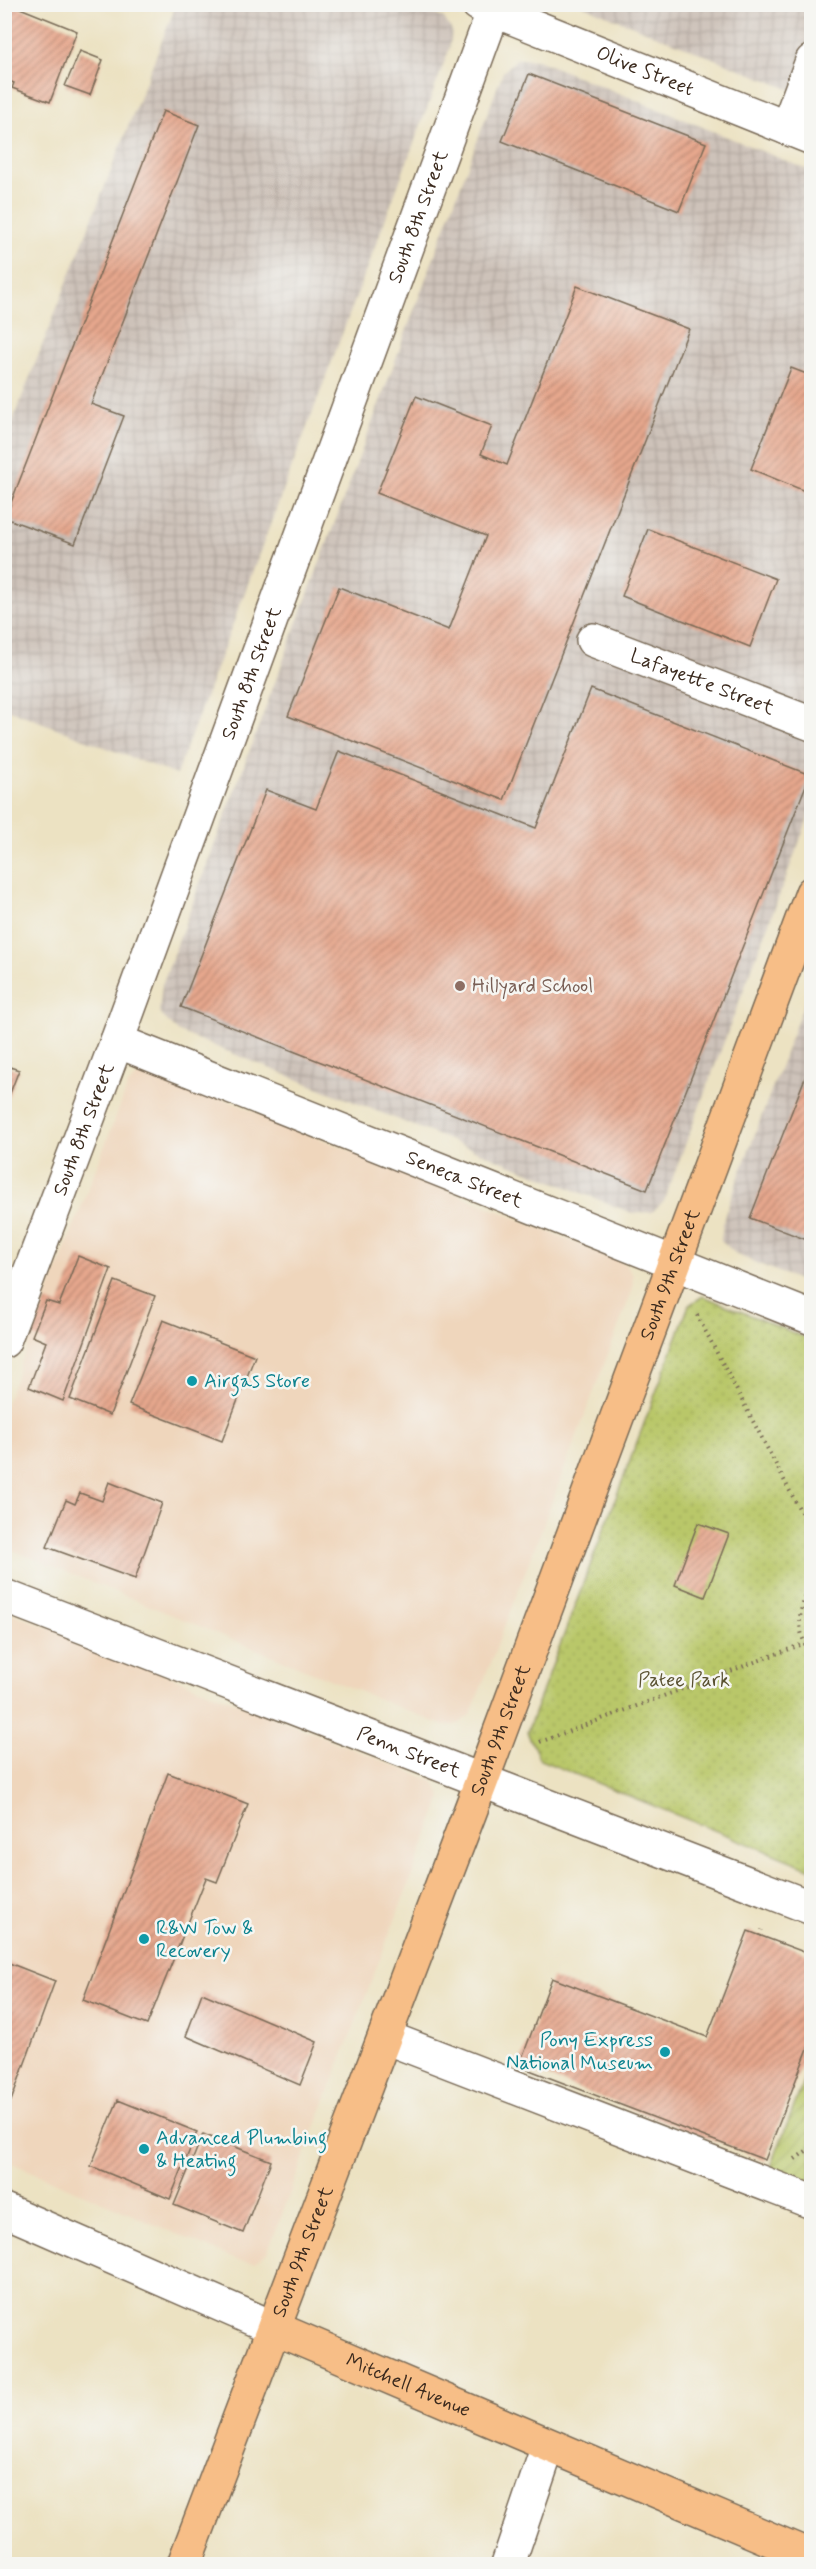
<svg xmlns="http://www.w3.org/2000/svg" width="816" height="2569" font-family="Mynerve,sans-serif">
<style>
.built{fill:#efd6bc}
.industrial{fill:url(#industrial-grid)}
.park{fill:url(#park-dots);stroke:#7a7844;stroke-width:1.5}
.garden{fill:url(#garden-furrows);stroke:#7a7844;stroke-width:1.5}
.building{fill:url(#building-hatch)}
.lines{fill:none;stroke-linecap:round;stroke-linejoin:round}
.minor-casing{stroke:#796a57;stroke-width:36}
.major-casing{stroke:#796a57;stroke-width:36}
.path{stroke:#796a57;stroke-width:4;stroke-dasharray:1.5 4.5;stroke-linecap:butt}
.minor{stroke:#fff;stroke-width:33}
.major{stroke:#f7be87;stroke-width:33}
.education-dot{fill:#8d6e63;stroke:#f6f6f2;stroke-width:2}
.culture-dot{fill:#0f9aa8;stroke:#f6f6f2;stroke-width:2}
.labels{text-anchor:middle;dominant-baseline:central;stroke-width:5;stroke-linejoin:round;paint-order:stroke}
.street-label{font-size:20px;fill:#3b2a1e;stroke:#f6f6f2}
.education-label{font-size:20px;fill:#785e54;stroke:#f6f6f2;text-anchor:start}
.culture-label{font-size:20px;fill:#0d838f;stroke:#f6f6f2;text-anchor:start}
.park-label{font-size:20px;fill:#5a5131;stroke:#f6f6f2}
</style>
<defs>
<pattern id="industrial-grid" width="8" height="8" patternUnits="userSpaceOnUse" patternTransform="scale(1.5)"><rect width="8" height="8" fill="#cdc2b9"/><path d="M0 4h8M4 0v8" fill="none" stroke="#b1a79f"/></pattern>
<pattern id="park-dots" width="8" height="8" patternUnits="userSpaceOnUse" patternTransform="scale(1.5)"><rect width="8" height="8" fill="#b9c769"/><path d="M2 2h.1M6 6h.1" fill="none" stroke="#a0ab5b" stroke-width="1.8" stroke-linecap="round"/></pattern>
<pattern id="garden-furrows" width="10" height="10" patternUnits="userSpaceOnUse" patternTransform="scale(1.5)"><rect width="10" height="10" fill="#b9c769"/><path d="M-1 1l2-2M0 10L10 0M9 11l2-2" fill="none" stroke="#a0ab5b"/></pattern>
<pattern id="building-hatch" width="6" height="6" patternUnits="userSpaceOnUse" patternTransform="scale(1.5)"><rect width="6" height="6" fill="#e6a78d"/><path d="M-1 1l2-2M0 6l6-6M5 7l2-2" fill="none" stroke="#bc8873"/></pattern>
</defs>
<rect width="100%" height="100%" fill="#f6f6f2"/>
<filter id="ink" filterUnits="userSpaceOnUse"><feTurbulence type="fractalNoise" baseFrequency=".0167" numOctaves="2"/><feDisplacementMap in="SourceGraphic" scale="12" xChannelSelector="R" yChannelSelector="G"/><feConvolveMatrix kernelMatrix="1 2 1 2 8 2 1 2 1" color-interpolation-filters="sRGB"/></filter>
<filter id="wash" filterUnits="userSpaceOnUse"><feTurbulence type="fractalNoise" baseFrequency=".008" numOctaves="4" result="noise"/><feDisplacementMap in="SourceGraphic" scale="24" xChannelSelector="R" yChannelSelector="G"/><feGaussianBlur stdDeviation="1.35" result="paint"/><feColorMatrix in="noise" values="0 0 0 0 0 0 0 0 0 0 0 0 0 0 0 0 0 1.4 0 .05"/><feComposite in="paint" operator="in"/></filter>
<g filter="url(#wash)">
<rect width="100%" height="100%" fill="#ece2c2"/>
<path class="built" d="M 143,1071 L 165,1075 L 623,1262 L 633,1275 L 632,1291 L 471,1714 L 459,1724 L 445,1726 L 5,1547 L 4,1408 L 128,1085 Z
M 4,1610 L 433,1781 L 442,1797 L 267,2253 L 254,2262 L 239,2261 L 5,2160 Z"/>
<path class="industrial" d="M 176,5 L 410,5 L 444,18 L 452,31 L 449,50 L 176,775 L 5,708 L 4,443 Z
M 581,5 L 811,5 L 811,98 Z
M 517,59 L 537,60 L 811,171 L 811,811 L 664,1201 L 652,1212 L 632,1213 L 179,1032 L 159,1013 L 162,985 L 503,72 Z
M 811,984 L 811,1285 L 737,1255 L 721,1240 L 724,1217 Z"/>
<path class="park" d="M 703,1296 L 811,1340 L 811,1869 L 540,1760 L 527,1732 L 689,1305 Z"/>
<path class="garden" d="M 811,2062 L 811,2185 L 770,2169 Z"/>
<g id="blocks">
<path class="building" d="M 10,4 L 77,31 L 50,102 L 12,88 L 14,83 L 4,79 L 4,21 Z
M 80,51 L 103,60 L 90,95 L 65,86 Z
M 529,74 L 706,143 L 679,211 L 502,141 Z
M 163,111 L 199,125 L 91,404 L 124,416 L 75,544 L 5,518 Z
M 577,286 L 689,329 L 504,800 L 288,716 L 339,587 L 449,630 L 486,536 L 377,493 L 416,396 L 492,426 L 481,454 L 507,465 Z
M 791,368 L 812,376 L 812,494 L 751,469 Z
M 648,529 L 776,579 L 750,647 L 622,596 Z
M 591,689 L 810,775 L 647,1190 L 181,1007 L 266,790 L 316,809 L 339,751 L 536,828 Z
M 812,1060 L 812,1242 L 750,1218 Z
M 4,1065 L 19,1070 L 5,1106 L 4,1106 Z
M 78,1256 L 111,1269 L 63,1401 L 29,1387 L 46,1342 L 32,1336 L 46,1301 L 59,1305 Z
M 115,1281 L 155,1296 L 110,1415 L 70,1399 Z
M 163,1320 L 255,1356 L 222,1441 L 129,1405 Z
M 109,1482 L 162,1503 L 135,1579 L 47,1547 L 66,1500 L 75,1504 L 80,1493 L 102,1501 Z
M 698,1523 L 729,1534 L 705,1597 L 675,1585 Z
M 168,1773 L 248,1804 L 217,1882 L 206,1878 L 147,2025 L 83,2000 Z
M 748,1931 L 812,1955 L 812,2038 L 765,2160 L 519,2066 L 552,1978 L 707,2037 Z
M 4,1961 L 55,1981 L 11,2101 L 4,2098 Z
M 202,1993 L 317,2042 L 300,2085 L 186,2036 Z
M 118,2100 L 197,2132 L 170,2199 L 91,2166 Z
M 203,2134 L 271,2161 L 243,2233 L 174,2205 Z"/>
</g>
</g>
<g filter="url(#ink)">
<use href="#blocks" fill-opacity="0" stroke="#796a57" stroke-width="1.5"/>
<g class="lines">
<g class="minor-casing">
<g id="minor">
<path id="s1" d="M 478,4 L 812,138"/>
<path d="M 787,128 L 812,61"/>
<path id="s2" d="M 593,640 L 812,724"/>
<path id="s3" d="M 117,1041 L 812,1318"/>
<path id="s4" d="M 4,1341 L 117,1041 L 496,4"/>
<path id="s5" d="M 4,1596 L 812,1908"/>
<path d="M 385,2037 L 812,2202"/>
<path d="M 4,2210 L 274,2328"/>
<path d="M 508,2564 L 548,2446"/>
</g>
</g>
<g class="major-casing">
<g id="major">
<path id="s6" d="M 274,2328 L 812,2557"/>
<path id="s7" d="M 184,2564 L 482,1780 L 812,893"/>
</g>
</g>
<path class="path" d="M 697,1315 L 812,1533
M 812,1587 C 795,1610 797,1634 812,1657
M 540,1742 L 803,1644
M 760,1936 L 762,1930
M 795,2159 L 812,2147"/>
<use href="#minor" class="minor"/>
<use href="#major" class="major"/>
</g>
</g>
<circle class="education-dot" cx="460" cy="986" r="6"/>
<g class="culture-dot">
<circle cx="192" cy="1381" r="6"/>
<circle cx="144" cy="1939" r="6"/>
<circle cx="665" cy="2052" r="6"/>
<circle cx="144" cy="2149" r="6"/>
</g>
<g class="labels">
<g class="street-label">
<text stroke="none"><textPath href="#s1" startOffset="180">Olive Street</textPath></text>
<text stroke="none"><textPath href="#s4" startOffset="1198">South 8th Street</textPath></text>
<text stroke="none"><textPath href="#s4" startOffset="712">South 8th Street</textPath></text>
<text stroke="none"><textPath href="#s2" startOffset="117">Lafayette Street</textPath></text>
<text stroke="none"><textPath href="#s4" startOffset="226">South 8th Street</textPath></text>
<text stroke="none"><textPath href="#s3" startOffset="374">Seneca Street</textPath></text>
<text stroke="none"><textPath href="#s7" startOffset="1378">South 9th Street</textPath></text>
<text stroke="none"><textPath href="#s7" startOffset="892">South 9th Street</textPath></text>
<text stroke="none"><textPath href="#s5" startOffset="434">Penn Street</textPath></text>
<text stroke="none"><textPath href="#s7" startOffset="334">South 9th Street</textPath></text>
<text stroke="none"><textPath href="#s6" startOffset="146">Mitchell Avenue</textPath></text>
</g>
<g class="education-label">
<text x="472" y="986">Hillyard School</text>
</g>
<g class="culture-label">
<text x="204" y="1381">Airgas Store</text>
<text x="156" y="1928">R&amp;W Tow &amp;<tspan x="156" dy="23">Recovery</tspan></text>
<text x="653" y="2040" text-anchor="end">Pony Express<tspan x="653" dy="23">National Museum</tspan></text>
<text x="156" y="2138">Advanced Plumbing<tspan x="156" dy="23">&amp; Heating</tspan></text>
</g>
<g class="park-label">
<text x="684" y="1680">Patee Park</text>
</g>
</g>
<rect width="816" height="2569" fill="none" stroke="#f6f6f2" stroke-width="24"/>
</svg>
